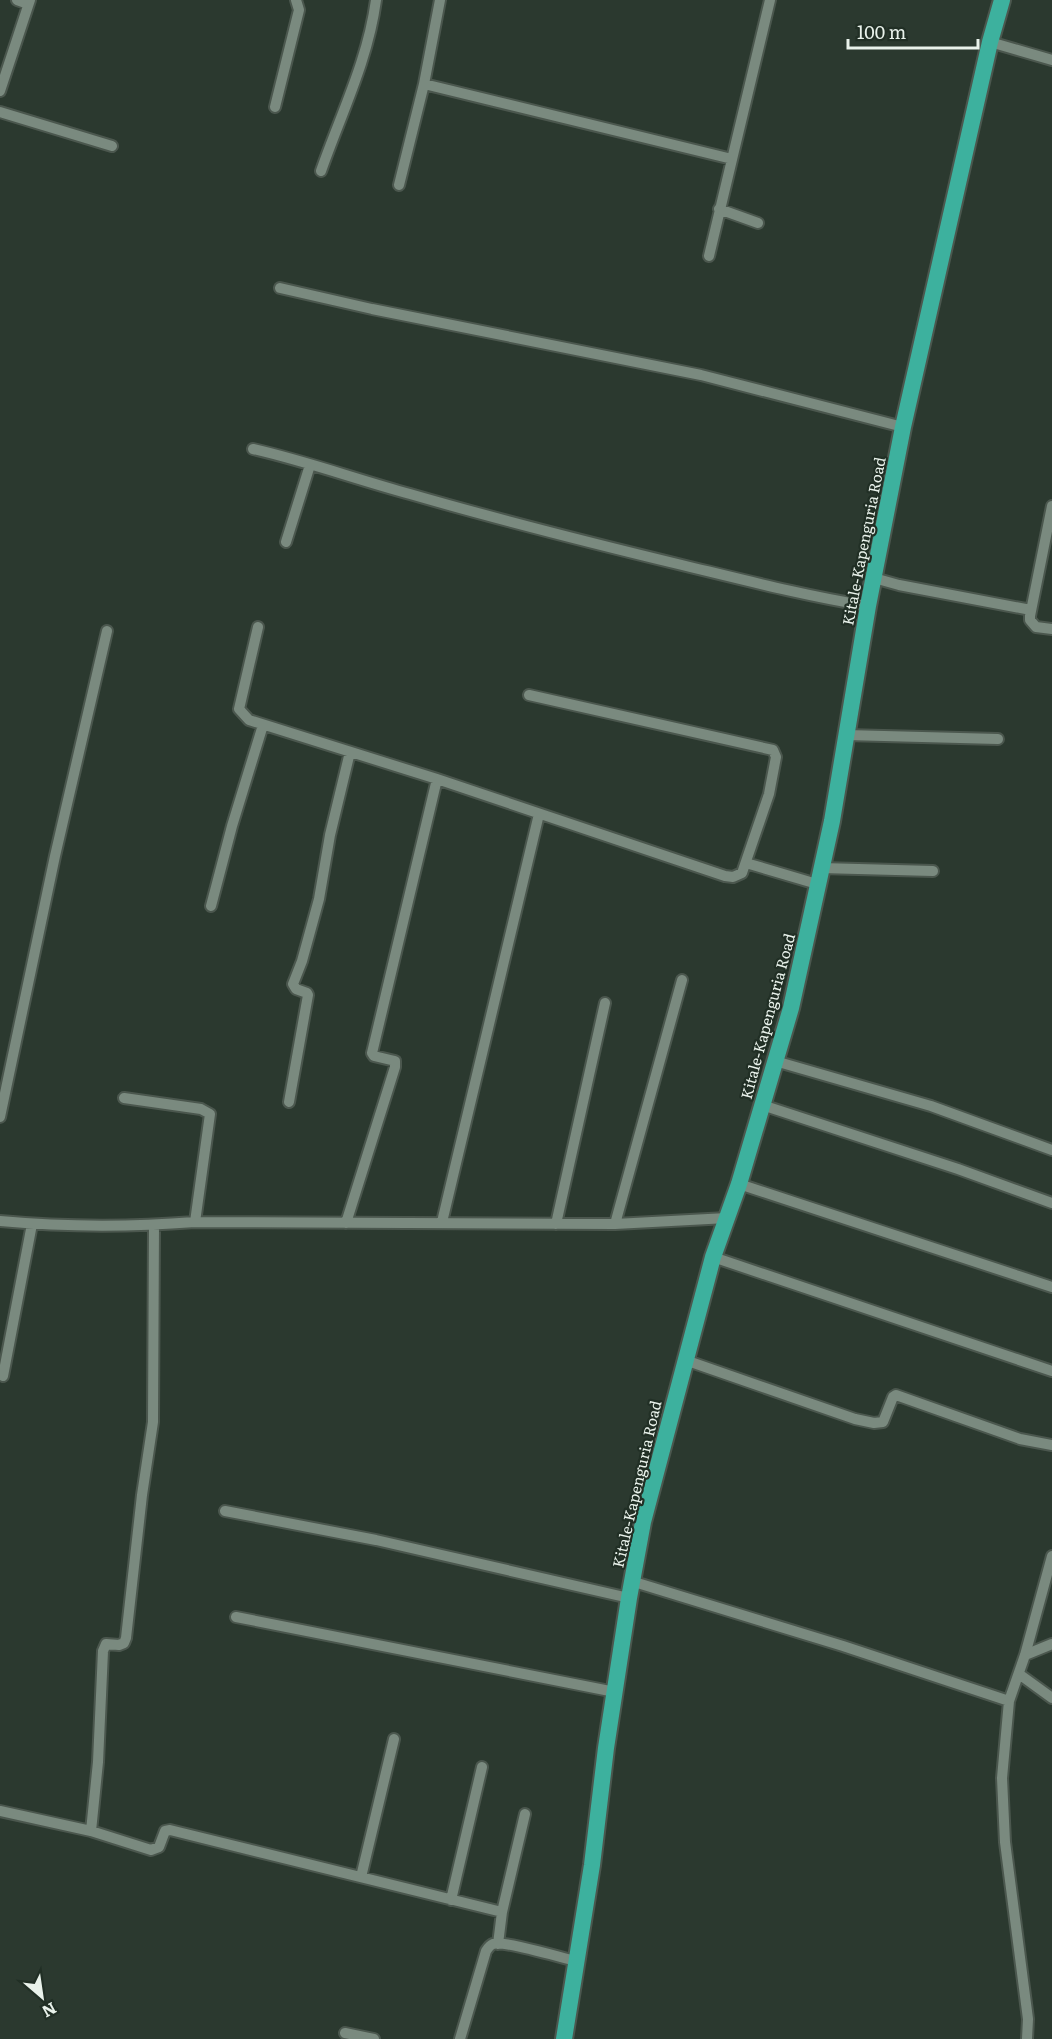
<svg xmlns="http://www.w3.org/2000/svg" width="1052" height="2039" font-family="Literata,serif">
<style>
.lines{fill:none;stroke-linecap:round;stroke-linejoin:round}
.minor-casing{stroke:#4b574e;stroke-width:14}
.highway-casing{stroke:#4b574e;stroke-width:20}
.minor{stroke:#7a8a7f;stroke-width:10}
.highway{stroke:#3db19e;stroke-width:16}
.labels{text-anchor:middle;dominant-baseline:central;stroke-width:4.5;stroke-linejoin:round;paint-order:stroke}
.street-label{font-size:15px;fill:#e9f2eb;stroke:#212f25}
</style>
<rect width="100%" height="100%" fill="#2b392f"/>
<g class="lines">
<g class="minor-casing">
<path id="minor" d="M 17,0 L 28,4
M 440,0 L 424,84 L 732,159
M 990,42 L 1052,60
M 0,91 L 30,0
M 275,107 L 299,10 L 296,0
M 0,112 L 112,146
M 321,171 C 341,114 368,60 376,0
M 399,185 L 424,84
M 719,209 L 758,223
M 709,256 L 770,0
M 280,288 L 372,309 L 701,375 L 903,427
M 253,449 C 306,461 358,480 410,494 C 500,520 591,543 682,565 C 744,580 806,596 868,606
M 1052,506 L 1030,616 L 1030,620 L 1036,627 L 1052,629
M 286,542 L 310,465
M 874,578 L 899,585 L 1031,610
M 258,627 L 239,709 L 249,720 L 437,779 L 725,876 L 733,877 L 742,873 L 769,794 L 776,757 L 773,750 L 529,695
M 846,735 L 998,739
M 746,863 L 817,884
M 821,868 L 933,871
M 211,906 L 232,826 L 263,725
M 775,1061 L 931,1106 L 1052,1150
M 124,1098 L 201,1109 L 210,1114 L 195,1222
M 289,1102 L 308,995 L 307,993 L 296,989 L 293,984 L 302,961 L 319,899 L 330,835 L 350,752
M 762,1105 L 958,1169 L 1052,1203
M 0,1117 L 55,856 L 107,631
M 739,1184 L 1052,1287
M 0,1221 C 65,1227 131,1227 195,1222 L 615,1224 L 727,1218
M 442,1222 L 539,814
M 346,1223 L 395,1067 L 395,1061 L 374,1056 L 372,1053 L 437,779
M 556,1224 L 605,1003
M 615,1224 L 682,980
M 713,1257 L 1052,1371
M 685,1360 L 855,1419 L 874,1423 L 883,1422 L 893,1397 L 896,1395 L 1020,1439 L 1052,1445
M 3,1376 L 32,1224
M 225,1511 L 376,1540 L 629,1598
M 631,1581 L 843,1646 L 1009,1701
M 236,1617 L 615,1692
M 1025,1655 L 1052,1644
M 1019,1674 L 1052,1698
M 0,1811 L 91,1831 L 151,1850 L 159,1847 L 165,1831 L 170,1830 L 502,1912
M 91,1831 L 98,1762 L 103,1651 L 106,1644 L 119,1645 L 124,1643 L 126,1638 L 142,1495 L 153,1422 L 154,1225
M 361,1877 L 394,1739
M 451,1900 L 482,1767
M 498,1944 L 502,1912 L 525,1814
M 345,2033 L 374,2039
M 460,2039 L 486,1951 C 488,1948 490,1945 493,1944 C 503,1940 562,1958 576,1961
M 1027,2039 L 1028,2019 L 1005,1842 L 1002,1778 L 1009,1701 L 1025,1655 L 1052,1556"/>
</g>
<g class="highway-casing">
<path id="highway" d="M 564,2039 L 592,1865 L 606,1748 L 629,1598 L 643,1522 L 713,1257 L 739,1184 L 791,1008 L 832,821 L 868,606 L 903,427 L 990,42 L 1002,0"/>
</g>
<use href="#minor" class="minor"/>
<use href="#highway" class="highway"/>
</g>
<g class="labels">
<g class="street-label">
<text transform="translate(863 541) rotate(-79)">Kitale-Kapenguria Road</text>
<text transform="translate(767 1016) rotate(-75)">Kitale-Kapenguria Road</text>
<text transform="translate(636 1484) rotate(-77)">Kitale-Kapenguria Road</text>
</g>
</g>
<g transform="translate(42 1997) rotate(151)" stroke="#212f25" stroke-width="4.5" paint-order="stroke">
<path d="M0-4.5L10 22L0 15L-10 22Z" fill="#e9f2eb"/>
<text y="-9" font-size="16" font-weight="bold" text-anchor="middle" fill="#e9f2eb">N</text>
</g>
<path d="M848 39v9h130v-9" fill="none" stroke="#e9f2eb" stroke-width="3"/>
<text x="857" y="39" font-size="18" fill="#e9f2eb" stroke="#212f25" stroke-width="4.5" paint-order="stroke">100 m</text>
</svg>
